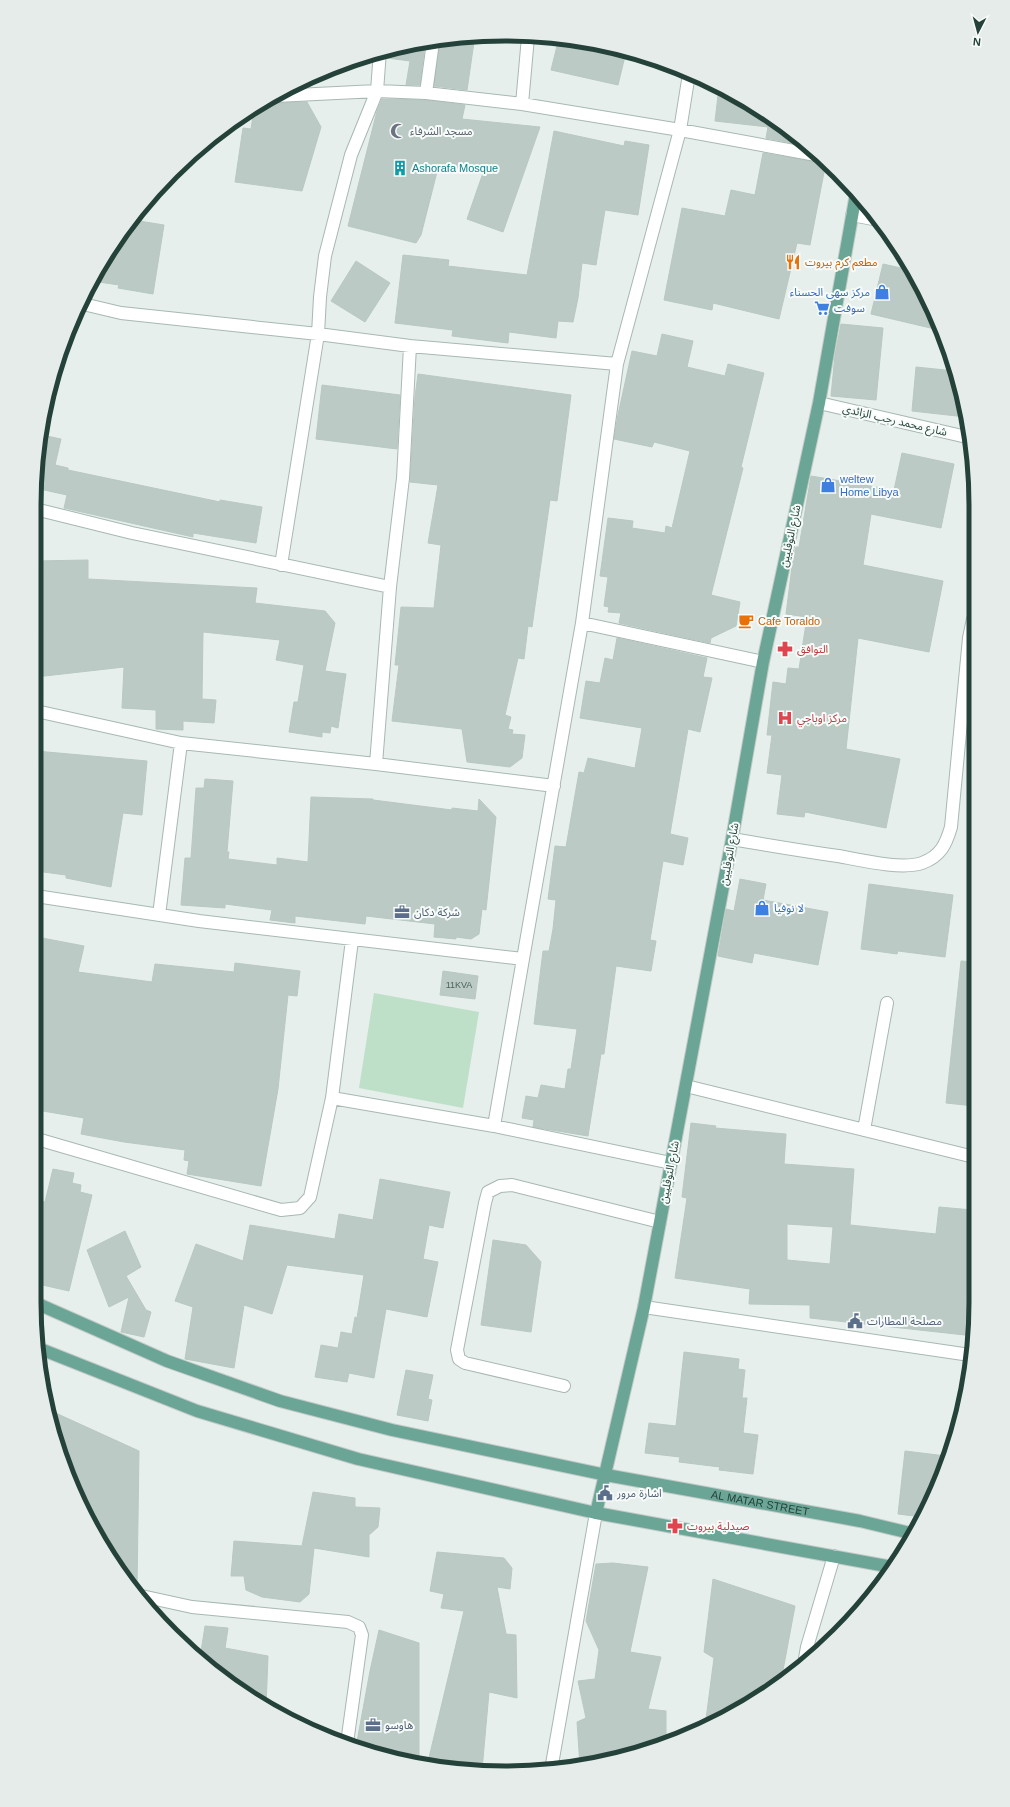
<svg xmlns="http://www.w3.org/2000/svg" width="1010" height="1807" font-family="Helvetica,'Noto Sans Arabic',sans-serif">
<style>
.green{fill:#bfe0c8}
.building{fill:#bbcac4;stroke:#b8c9c2;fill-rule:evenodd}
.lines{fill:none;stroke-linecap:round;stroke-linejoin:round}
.minor-casing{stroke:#a8b8b2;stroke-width:14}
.major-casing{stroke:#c2cac8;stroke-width:14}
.minor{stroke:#fff;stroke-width:12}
.major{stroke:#6aa596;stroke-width:12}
.labels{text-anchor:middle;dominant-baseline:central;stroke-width:4;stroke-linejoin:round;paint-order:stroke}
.number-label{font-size:9px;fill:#4a645c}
.worship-label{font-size:11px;fill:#5b616d;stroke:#f7fbf9;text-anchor:start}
.culture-label{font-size:11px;fill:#0d838f;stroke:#f7fbf9;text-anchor:start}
.food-label{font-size:11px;fill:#c56008;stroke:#f7fbf9;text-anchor:start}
.shop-label{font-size:11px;fill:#366cbe;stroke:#f7fbf9;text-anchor:start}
.street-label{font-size:11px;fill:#24423a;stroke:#f7fbf9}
.health-label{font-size:11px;fill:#be3a42;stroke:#f7fbf9;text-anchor:start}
.service-label{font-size:11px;fill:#4e5e75;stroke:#f7fbf9;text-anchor:start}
.rim{fill:none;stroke:#24423a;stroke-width:5}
</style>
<rect width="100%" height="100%" fill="#e6efeb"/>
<path class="green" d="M 374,993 L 479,1012 L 463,1108 L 359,1088 Z"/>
<path class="building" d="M 475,35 L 467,90 L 434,86 L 440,41 Z
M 559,38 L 567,38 L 626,52 L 618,85 L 551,70 Z
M 425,43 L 420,85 L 406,85 L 410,61 L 387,58 L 387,49 Z
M 719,87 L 741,97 L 803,145 L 766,138 L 768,127 L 715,121 Z
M 382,99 L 425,100 L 465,105 L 462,119 L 540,127 L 503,232 L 467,219 L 483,173 L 439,164 L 421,235 L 416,243 L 348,226 L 377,111 Z
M 270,100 L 276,103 L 307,102 L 321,127 L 302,191 L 235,182 L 243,128 L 251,129 L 254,109 Z
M 554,131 L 624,146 L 625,141 L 649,145 L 638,215 L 605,210 L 596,265 L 582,263 L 578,298 L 573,322 L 558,321 L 556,338 L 509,332 L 508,343 L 452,336 L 453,330 L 395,323 L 403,255 L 449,260 L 448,266 L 527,275 Z
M 763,153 L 815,162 L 822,160 L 826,162 L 810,245 L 797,243 L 779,319 L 713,303 L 712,310 L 664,300 L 682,208 L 725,216 L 731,190 L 755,195 Z
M 133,220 L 164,225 L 153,294 L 118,288 L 119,285 L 92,281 L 97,269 Z
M 356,261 L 390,283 L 365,322 L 331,301 Z
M 883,264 L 910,270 L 939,330 L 871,314 Z
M 841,324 L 883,328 L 876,400 L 831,396 L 835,355 Z
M 662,334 L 693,341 L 687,367 L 725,376 L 728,364 L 764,373 L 741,467 L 743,468 L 711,595 L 740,602 L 736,626 L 711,638 L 710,643 L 619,623 L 621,613 L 608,612 L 609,607 L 604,606 L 608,577 L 600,576 L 608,518 L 633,521 L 632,528 L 665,533 L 666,526 L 672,528 L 690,451 L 654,442 L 652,447 L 614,439 L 618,415 L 632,351 L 657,356 Z
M 916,367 L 955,371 L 966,417 L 912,411 Z
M 418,374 L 571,395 L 557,501 L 550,500 L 532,627 L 528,626 L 524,659 L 518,658 L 505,715 L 511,717 L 508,729 L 513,730 L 512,734 L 525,735 L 522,758 L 510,767 L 467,762 L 462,729 L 392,721 L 399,665 L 395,665 L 401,607 L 434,608 L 441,545 L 428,543 L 438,485 L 410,482 L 415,397 Z
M 322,385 L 400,395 L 397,449 L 316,439 Z
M 42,435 L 61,439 L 55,465 L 68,468 L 68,470 L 220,502 L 220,500 L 262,507 L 256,543 L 193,533 L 193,537 L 64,508 L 67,495 L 35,488 L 35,474 Z
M 902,453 L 954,464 L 941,528 L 871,514 L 863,565 L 943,581 L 929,652 L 858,638 L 846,749 L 900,759 L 886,828 L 805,812 L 804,817 L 777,814 L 782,775 L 767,773 L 772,735 L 767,735 L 773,682 L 786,684 L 788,668 L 799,669 L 807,617 L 786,614 L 793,559 L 796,547 L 799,547 L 811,476 L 894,490 Z
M 88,560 L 88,579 L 257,588 L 255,603 L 325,611 L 335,623 L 325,671 L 346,674 L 338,728 L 331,726 L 330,733 L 322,732 L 322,737 L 289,732 L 294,702 L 298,702 L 304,665 L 276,660 L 280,640 L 203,632 L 202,699 L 216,700 L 214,723 L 183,721 L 183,730 L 156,729 L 156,710 L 122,708 L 124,667 L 36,677 L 35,561 Z
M 617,638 L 707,658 L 703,677 L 712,678 L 700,732 L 688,729 L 670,834 L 688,838 L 683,865 L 663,861 L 650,940 L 656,941 L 651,971 L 616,966 L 605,1046 L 604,1054 L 601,1054 L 588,1136 L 533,1127 L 534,1120 L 522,1118 L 526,1096 L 538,1098 L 541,1085 L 565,1089 L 568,1069 L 571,1069 L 577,1029 L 534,1024 L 543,951 L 549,951 L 553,929 L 556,900 L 548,899 L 555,846 L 566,847 L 579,772 L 584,773 L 588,758 L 635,768 L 642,728 L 580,718 L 586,681 L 600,683 L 605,658 L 613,660 Z
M 36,751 L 147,761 L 142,815 L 123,813 L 111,887 L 66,878 L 66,875 L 36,871 Z
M 205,779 L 233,781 L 227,852 L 229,852 L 228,859 L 277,865 L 277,858 L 308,862 L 311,797 L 373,799 L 373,800 L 452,810 L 452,808 L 478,811 L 479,799 L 496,817 L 486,910 L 482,909 L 479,934 L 471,939 L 456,937 L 456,939 L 434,937 L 435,924 L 366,916 L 365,924 L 295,916 L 295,923 L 270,920 L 272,910 L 225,904 L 225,908 L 181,905 L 185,858 L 191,858 L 196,788 L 204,788 Z
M 740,879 L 766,884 L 763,900 L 828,912 L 818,965 L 754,953 L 752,963 L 718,956 L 726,909 L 734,911 Z
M 869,884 L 953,895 L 945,957 L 898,951 L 897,954 L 861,949 Z
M 37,937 L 84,946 L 78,972 L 152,982 L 155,964 L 234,972 L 235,963 L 300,971 L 297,996 L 288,995 L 278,1089 L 261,1186 L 187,1174 L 189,1161 L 184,1160 L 185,1150 L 124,1142 L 81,1134 L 84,1118 L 37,1110 Z
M 961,961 L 974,962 L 974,1106 L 946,1103 Z
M 443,971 L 478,976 L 475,999 L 440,995 Z
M 691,1123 L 716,1126 L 715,1128 L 786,1134 L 784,1164 L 854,1169 L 850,1225 L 936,1234 L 939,1207 L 972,1210 L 970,1223 L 975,1224 L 974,1336 L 810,1318 L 810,1305 L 749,1304 L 750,1289 L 675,1278 L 687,1198 L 682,1197 ZM 787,1224 L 833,1227 L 830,1264 L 787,1260 Z
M 53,1169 L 74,1173 L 72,1183 L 81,1185 L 80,1192 L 92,1195 L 69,1291 L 38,1284 L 38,1201 L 45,1202 Z
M 380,1179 L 450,1192 L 443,1228 L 429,1225 L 423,1259 L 438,1262 L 427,1317 L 386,1309 L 374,1378 L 349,1373 L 347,1382 L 315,1377 L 321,1345 L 338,1348 L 341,1332 L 352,1334 L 355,1317 L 357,1318 L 364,1275 L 287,1265 L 272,1314 L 244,1305 L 234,1368 L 185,1359 L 193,1307 L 175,1301 L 196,1244 L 243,1261 L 250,1225 L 335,1239 L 339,1214 L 373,1220 Z
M 125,1231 L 141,1267 L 126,1276 L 146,1310 L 151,1312 L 144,1337 L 121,1332 L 129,1297 L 109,1307 L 87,1250 Z
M 493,1240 L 526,1245 L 541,1262 L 531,1332 L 481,1325 Z
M 684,1352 L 739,1359 L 738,1369 L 745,1370 L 742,1398 L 747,1398 L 743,1433 L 758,1435 L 753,1474 L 719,1470 L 720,1467 L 679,1462 L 680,1457 L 645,1453 L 649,1423 L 676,1426 Z
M 406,1370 L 433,1375 L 428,1399 L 432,1400 L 428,1421 L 397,1415 Z
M 49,1410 L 139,1451 L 137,1588 L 131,1589 L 83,1511 L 59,1453 Z
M 905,1451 L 946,1456 L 945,1468 L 922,1517 L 898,1514 Z
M 313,1492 L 355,1498 L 355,1507 L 380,1508 L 378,1527 L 369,1535 L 369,1557 L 314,1548 L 309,1594 L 300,1602 L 262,1597 L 246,1590 L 244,1576 L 231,1576 L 234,1541 L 302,1546 Z
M 437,1552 L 504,1558 L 512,1568 L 510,1589 L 497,1587 L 506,1634 L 516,1635 L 517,1698 L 489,1692 L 482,1770 L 444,1769 L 427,1766 L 464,1611 L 441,1608 L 444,1594 L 430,1591 Z
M 613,1563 L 648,1567 L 630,1652 L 661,1657 L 648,1709 L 666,1711 L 666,1743 L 597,1764 L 580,1766 L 577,1722 L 586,1718 L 578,1681 L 595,1679 L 599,1650 L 586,1621 L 596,1564 Z
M 713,1579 L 795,1606 L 781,1681 L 741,1710 L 724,1718 L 706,1719 L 714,1658 L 704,1652 Z
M 205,1626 L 228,1628 L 225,1648 L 268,1656 L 266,1707 L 243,1693 L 200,1658 Z
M 379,1630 L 419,1643 L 419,1764 L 383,1757 L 356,1747 L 370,1671 Z"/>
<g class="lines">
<g class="minor-casing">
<path id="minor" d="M 426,93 L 433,42
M 276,96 L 377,91 L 426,93 L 522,104 L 680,130 L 816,155
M 522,104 L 528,37
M 852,215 L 878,220
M 83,304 L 121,313 L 318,334 L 410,346 L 617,364
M 819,403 L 971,438
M 35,509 L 132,533 L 390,587
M 281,565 L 318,334 L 320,297 L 325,256 L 351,155 L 377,91 L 380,51
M 582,623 L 763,662
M 36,711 L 181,743 L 376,764 L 554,786
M 376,764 L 390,587 L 403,478 L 410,346
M 732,839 C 767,845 803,851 838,856 C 860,860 902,870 922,863 C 941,856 946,844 951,827 L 969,638 L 973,619
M 36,896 L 199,921 L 523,959 L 582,623 L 617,364 L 680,130 L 689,74
M 159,915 L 181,743
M 523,959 L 494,1126 L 671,1163
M 686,1086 L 974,1157
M 332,1098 L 494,1126
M 864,1130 L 887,1003
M 37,1139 L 281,1210 L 300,1208 L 310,1197 L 332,1098 L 352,940
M 644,1307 L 970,1355
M 564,1386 L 465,1363 L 459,1359 L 457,1350 L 485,1203 L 488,1192 L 500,1186 L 512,1185 L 660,1222
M 137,1595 L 192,1607 L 348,1622 L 359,1627 L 362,1635 L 347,1743
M 804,1664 L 807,1647 L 834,1556
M 551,1770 L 596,1513"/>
</g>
<g class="major-casing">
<g id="major">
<path id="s1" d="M 38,1304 L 167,1361 L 280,1401 L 392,1430 L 606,1475 L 860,1521 L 914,1534"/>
<path d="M 38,1348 L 197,1411 L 358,1459 L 596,1513 L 892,1567"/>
<path d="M 596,1513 L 644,1307 L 732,839 L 763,662 L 819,403 L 856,194"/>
</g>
</g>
<use href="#minor" class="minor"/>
<use href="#major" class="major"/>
</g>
<defs>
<g id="mosque-bare" transform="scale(1.2)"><path d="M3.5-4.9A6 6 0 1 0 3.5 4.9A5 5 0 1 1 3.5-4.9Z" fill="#6b7280" stroke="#f7fbf9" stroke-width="2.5" paint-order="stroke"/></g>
<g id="building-bare" transform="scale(1.2)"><path d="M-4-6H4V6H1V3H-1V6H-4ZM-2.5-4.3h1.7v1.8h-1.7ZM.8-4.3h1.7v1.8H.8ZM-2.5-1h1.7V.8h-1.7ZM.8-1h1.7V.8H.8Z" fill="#0f9aa8" stroke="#f7fbf9" stroke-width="2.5" paint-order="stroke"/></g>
<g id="restaurant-bare" transform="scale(1.2)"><path d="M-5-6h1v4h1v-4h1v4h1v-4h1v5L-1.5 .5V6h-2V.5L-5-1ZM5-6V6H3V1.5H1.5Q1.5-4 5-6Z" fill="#e8710a" stroke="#f7fbf9" stroke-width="2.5" paint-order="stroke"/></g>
<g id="shop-bare" transform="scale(1.2)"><path d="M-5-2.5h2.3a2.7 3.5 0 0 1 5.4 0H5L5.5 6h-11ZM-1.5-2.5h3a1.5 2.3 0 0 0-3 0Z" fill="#3f7fe0" stroke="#f7fbf9" stroke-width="2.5" paint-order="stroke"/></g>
<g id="supermarket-bare" transform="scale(1.2)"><path d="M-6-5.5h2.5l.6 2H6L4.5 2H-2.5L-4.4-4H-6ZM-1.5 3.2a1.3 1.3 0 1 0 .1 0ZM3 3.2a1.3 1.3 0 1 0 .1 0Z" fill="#3f7fe0" stroke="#f7fbf9" stroke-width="2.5" paint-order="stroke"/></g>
<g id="cafe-bare" transform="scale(1.2)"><path d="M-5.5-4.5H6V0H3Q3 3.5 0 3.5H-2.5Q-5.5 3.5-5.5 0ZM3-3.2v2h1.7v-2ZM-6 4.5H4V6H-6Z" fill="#e8710a" stroke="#f7fbf9" stroke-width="2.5" paint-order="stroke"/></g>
<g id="pharmacy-bare" transform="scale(1.2)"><path d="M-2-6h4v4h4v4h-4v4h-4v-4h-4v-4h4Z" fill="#e0444e" stroke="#f7fbf9" stroke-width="2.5" paint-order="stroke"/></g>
<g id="hospital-bare" transform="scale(1.2)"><path d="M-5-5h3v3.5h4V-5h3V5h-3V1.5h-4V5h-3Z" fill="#e0444e" stroke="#f7fbf9" stroke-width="2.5" paint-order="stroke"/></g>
<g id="office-bare" transform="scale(1.2)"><path d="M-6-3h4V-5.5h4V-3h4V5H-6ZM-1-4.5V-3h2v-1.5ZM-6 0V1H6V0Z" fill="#5c6f8a" stroke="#f7fbf9" stroke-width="2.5" paint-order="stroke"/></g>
<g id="civic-bare" transform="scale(1.2)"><path d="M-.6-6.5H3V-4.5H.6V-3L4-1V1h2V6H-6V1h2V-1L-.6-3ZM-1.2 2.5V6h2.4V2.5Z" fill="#5c6f8a" stroke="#f7fbf9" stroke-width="2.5" paint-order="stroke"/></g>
</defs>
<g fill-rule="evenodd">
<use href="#mosque-bare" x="398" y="131"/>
<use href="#building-bare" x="400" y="168"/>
<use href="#restaurant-bare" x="793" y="262"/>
<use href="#shop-bare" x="882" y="292"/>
<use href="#supermarket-bare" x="822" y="308"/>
<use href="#shop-bare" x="828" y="485"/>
<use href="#cafe-bare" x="746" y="621"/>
<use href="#pharmacy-bare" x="785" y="649"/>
<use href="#hospital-bare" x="785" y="718"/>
<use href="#shop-bare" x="762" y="908"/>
<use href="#office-bare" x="402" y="912"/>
<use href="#civic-bare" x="855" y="1321"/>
<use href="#civic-bare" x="605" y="1493"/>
<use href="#pharmacy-bare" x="675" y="1526"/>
<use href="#office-bare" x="373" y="1725"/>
</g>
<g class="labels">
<g class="number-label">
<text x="459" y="985">11KVA</text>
</g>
<g class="worship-label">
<text x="410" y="131">مسجد الشرفاء</text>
</g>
<g class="culture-label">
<text x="412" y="168">Ashorafa Mosque</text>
</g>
<g class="food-label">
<text x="805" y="262">مطعم كرم بيروت</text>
<text x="758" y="621">Cafe Toraldo</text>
</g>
<g class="shop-label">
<text x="870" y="292" text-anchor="end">مركز سهى الحسناء</text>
<text x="834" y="308">سوفت</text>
<text x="840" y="479">weltew<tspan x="840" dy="13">Home Libya</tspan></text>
<text x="774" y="908">لا نوفيا</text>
</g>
<g class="street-label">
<text transform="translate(895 420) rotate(13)">شارع محمد رجب الزائدي</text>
<text transform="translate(790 536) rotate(-78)">شارع النوفليين</text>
<text transform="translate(729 854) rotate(-80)">شارع النوفليين</text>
<text transform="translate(669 1172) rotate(-79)">شارع النوفليين</text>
<text stroke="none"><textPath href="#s1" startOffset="752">AL MATAR STREET</textPath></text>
</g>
<g class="health-label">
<text x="797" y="649">التوافق</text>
<text x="797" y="718">مركز اوباجي</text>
<text x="687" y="1526">صيدلية بيروت</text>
</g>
<g class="service-label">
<text x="414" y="912">شركة دكان</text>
<text x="867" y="1321">مصلحة المطارات</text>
<text x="617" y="1493">اشارة مرور</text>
<text x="385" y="1725">هاوسو</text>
</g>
</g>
<path d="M0 0H1010V1807H0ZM505 41H505A464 464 0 0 1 969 505V1302A464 464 0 0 1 505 1766H505A464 464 0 0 1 41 1302V505A464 464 0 0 1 505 41Z" fill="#e6ecea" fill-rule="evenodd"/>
<path class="rim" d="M505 41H505A464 464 0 0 1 969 505V1302A464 464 0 0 1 505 1766H505A464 464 0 0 1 41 1302V505A464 464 0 0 1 505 41Z"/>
<g transform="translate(978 32) rotate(186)" stroke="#f7fbf9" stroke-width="3" paint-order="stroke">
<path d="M0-3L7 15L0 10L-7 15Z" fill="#24423a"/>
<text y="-6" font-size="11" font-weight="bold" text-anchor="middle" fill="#24423a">N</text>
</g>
</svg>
